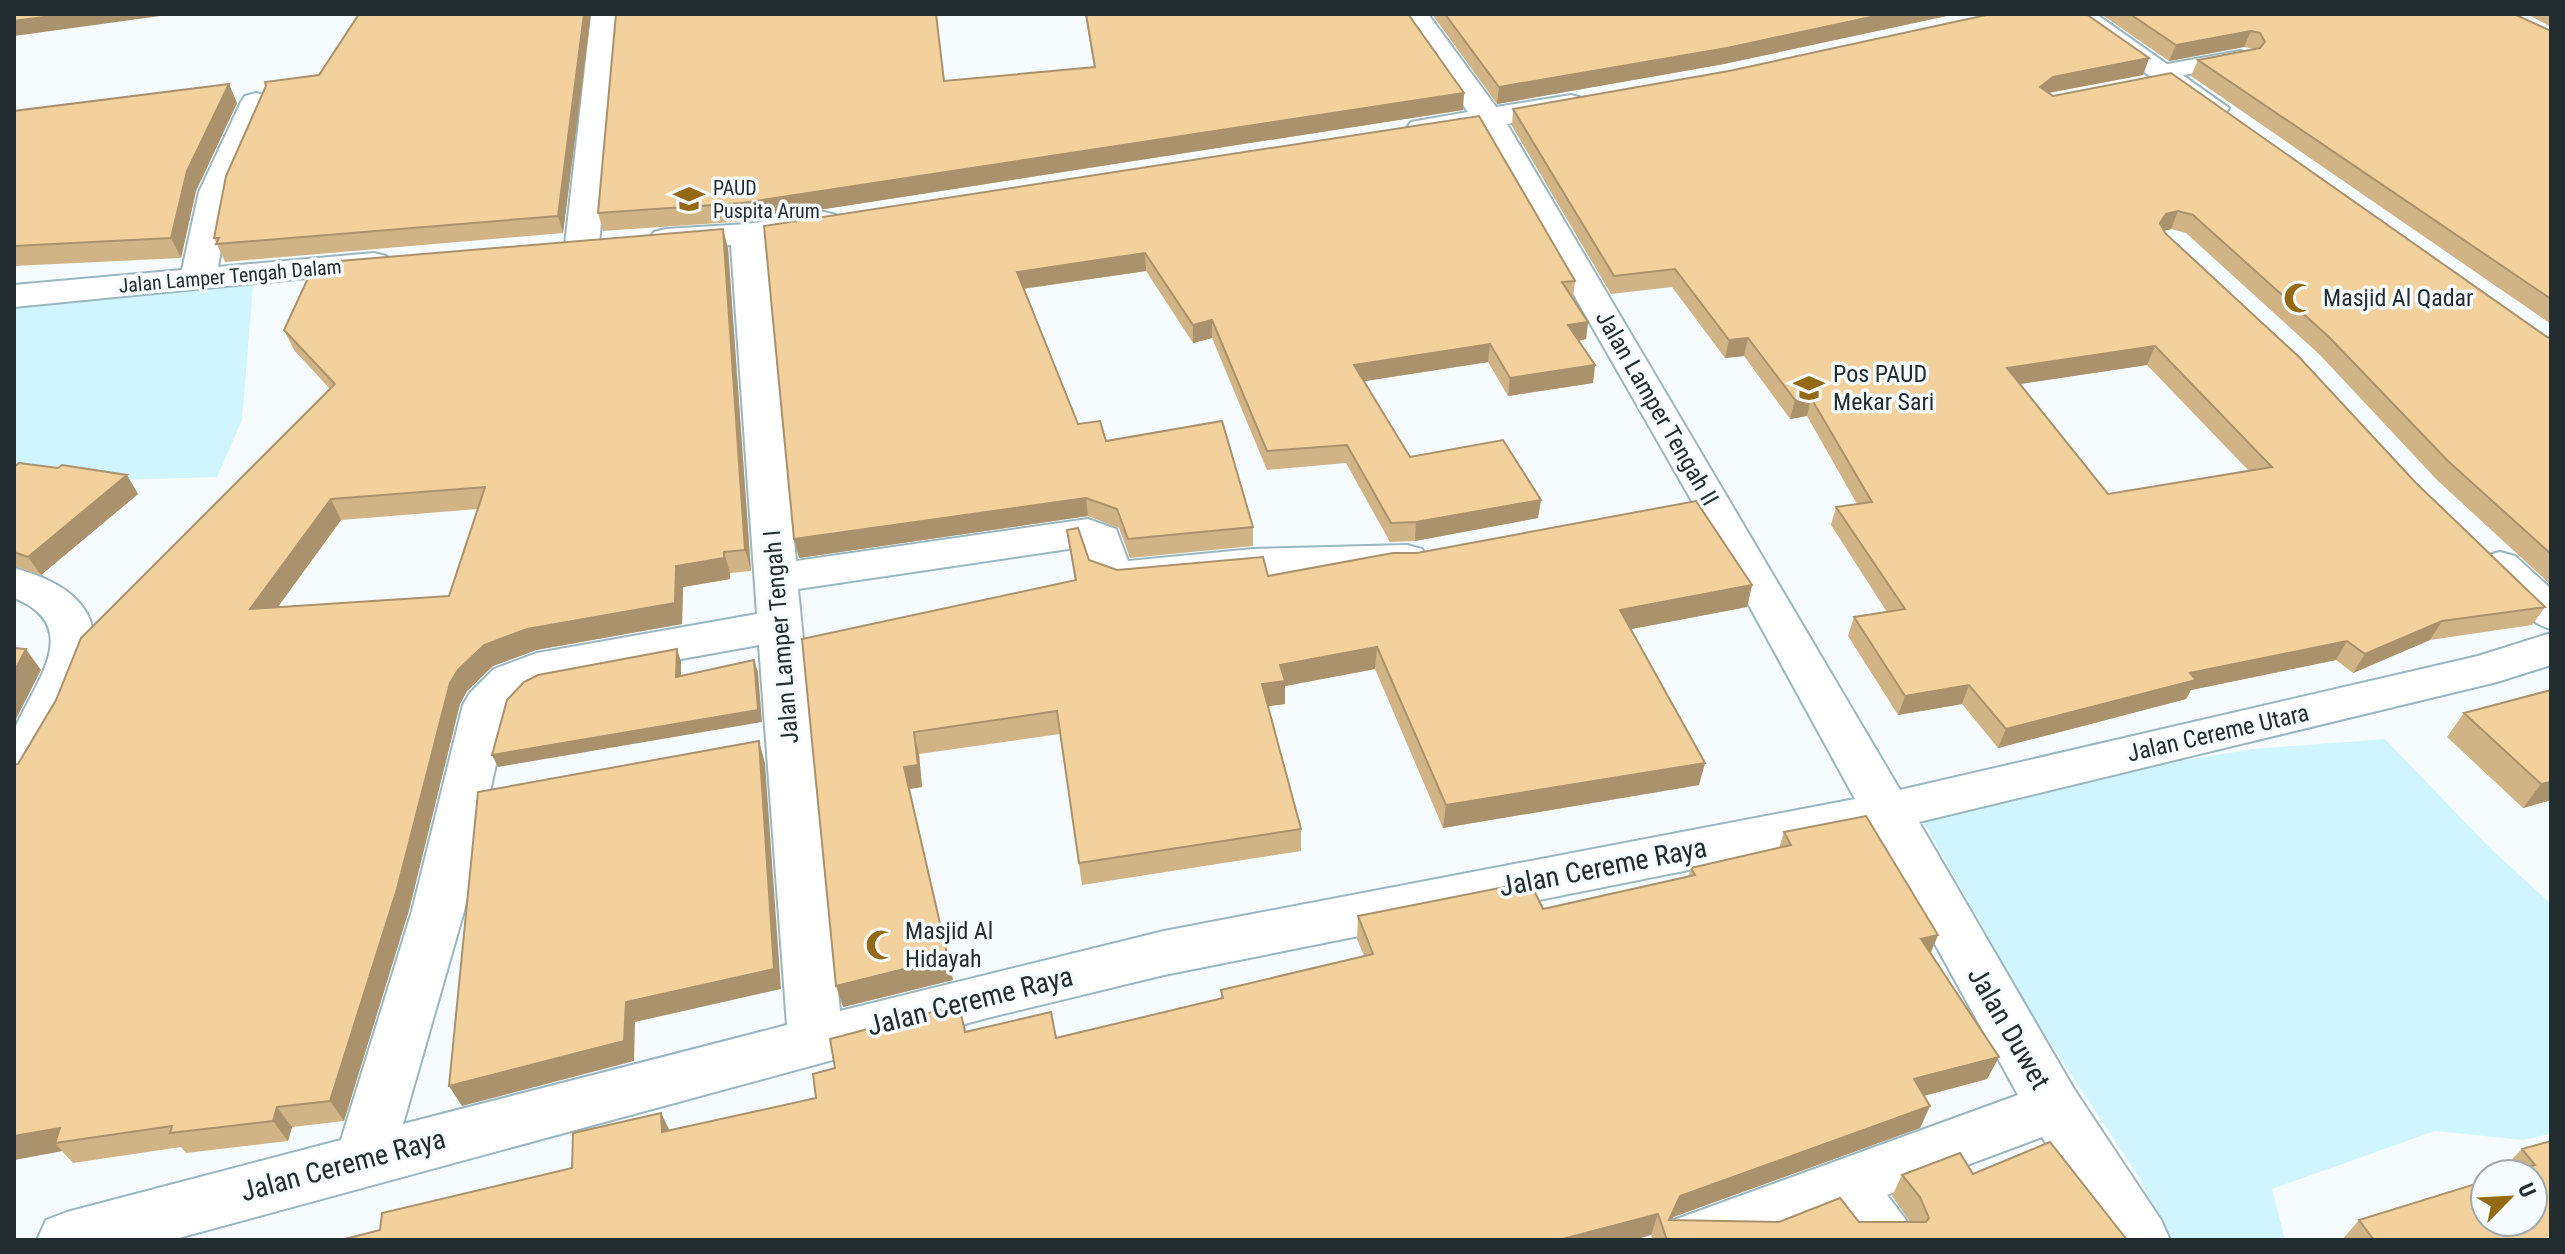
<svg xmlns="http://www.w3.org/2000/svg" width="2565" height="1254" font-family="'Roboto Condensed',sans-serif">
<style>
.green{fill:#d1f5ff}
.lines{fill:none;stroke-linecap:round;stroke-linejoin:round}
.service-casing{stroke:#9ab6be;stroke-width:4}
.minor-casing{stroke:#9ab6be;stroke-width:4}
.service{fill:#fff;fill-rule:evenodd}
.minor{fill:#fff;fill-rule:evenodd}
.wall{fill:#d1b486;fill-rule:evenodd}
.shaded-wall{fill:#aa926d}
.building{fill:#f3d19c;stroke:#aa926d;stroke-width:2;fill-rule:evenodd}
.labels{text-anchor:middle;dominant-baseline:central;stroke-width:7;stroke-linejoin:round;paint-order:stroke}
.far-poi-label{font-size:20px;fill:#222d30;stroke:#f6fcfe;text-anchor:start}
.far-street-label{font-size:20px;fill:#222d30;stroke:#f6fcfe}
.poi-label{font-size:24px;fill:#222d30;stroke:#f6fcfe;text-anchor:start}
.street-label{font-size:24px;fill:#222d30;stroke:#f6fcfe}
.near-street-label{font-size:28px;fill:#222d30;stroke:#f6fcfe}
</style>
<rect width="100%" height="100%" fill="#f6fcfe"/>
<path class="green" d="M 253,285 L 242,420 L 217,477 L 120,480 L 14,468 L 14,308 Z
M 2385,739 L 2489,847 L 2551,904 L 2551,1134 L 2523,1140 L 2435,1131 L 2272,1189 L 2285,1240 L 2170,1240 L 2140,1179 L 2029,1010 L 1921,817 L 2009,789 L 2253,749 Z"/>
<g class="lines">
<g class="service-casing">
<path id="service" d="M 2240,51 L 2248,53 L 2251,58 L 2248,63 L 2162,79 L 2151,72 L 2162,65 Z"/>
</g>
<g class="minor-casing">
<path id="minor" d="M 591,14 L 619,14 L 599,245 L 594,252 L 582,255 L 570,252 L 565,245 Z
M 1400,14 L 1428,14 L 1496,107 L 1571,95 L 1582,98 L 1586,104 L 1582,110 L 1507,124 L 1900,790 L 2478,656 L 2551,633 L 2551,665 L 2497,682 L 1919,822 L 2074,1089 L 2161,1220 L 2170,1240 L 2106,1240 L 2042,1137 L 1887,1195 L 1906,1220 L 1915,1240 L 1849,1240 L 1832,1216 L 1770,1240 L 1665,1240 L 1674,1220 L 2018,1095 L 1874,833 L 1164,975 L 987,1018 L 171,1240 L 37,1240 L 46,1220 L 67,1212 L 341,1140 L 412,911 L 463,705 L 470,693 L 494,669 L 537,653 L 757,614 L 731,245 L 666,249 L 654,246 L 649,239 L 654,232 L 666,229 L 747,224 L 824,212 L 836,215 L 841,222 L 836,229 L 765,241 L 796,561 L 1088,519 L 1116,529 L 1128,561 L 1253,549 L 1407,545 L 1422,549 L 1428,559 L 1422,569 L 1407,573 L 1253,577 L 1120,590 L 1094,581 L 1082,547 L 798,589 L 840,1011 L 1164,931 L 1855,799 L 1693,503 L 1479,129 L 1422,138 L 1411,136 L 1406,129 L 1411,122 L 1468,112 ZM 759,645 L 787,1025 L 403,1124 L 464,911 L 508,709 L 526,692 L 542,684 Z
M 2063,14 L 2096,14 L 2229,108 L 2225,114 L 2203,114 Z
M 256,93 L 267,96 L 271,102 L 231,192 L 218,267 L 374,253 L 386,256 L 391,263 L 386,270 L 14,307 L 14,285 L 182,270 L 199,192 L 241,102 L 245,96 Z
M 2500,552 L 2515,556 L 2551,589 L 2551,629 C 2524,621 2493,590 2479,566 L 2485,556 Z
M 14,568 C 153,606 78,699 31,783 L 14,788 C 14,771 9,742 16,726 C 36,681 84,626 14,598 Z"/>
</g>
<use href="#service" class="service"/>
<use href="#minor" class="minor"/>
</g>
<path class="wall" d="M 591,14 L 563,233 L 225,262 L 214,238 L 319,75 Z
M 1085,14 L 1408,14 L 1463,110 L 747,221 L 603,231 L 598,213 L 944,81 L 1094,67 Z
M 1432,14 L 1956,14 L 1724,64 L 1497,104 Z
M 2101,14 L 2514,14 L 2551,31 L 2551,324 L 2191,76 L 2198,60 L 2254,49 L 2244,47 L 2169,61 Z
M 2527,14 L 2551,14 L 2551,27 Z
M 2149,58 L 2143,75 L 2049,93 L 2551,338 L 2551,585 L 2437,480 L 2320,355 L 2186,233 L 2171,229 L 2164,231 L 2416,483 L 2545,607 L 2532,625 L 2430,640 L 2353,673 L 2336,660 L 2191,690 L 2186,699 L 1998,748 L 1962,704 L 1898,715 L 1848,636 L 1854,617 L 1887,612 L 1831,525 L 1836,507 L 1857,504 L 1807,416 L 1790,419 L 1744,356 L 1725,358 L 1672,287 L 1611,294 L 1512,126 L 1513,109 L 1729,71 ZM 2147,365 L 2249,471 L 2108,494 L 2019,384 Z
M 237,103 L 196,191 L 181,258 L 14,266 L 14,111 Z
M 764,226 L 1575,281 L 1573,298 L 1588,322 L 1586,339 L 1579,341 L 1595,365 L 1593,383 L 1508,396 L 1488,362 L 1364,381 L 1410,457 L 1538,518 L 1415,541 L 1390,542 L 1346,463 L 1267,470 L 1212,338 L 1193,343 L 1146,271 L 1024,289 L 1078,424 L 1253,527 L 1253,546 L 1130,558 L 1119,528 L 1088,516 L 799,558 L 794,539 Z
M 728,248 L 751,571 L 730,573 L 730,579 L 683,587 L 682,624 L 536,650 L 493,666 L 467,691 L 460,704 L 409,910 L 344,1121 L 292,1127 L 288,1141 L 186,1153 L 181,1147 L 73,1163 L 62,1151 L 14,1160 L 14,765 L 18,764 L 330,389 L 294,350 L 284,330 ZM 478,509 L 449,596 L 278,607 L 341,520 Z
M 14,467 L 138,494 L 41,575 L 14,566 Z
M 1067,530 L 1089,560 L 1117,570 L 1268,576 L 1752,585 L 1747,607 L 1631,629 L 1699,785 L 1443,828 L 1375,669 L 1285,686 L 1285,704 L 1268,706 L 1301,829 L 1301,851 L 1082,885 L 1060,734 L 919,754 L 922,787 L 909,789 L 953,980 L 843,1007 L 802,639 L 1075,581 Z
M 2551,690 L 2551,800 L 2523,808 L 2447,737 L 2464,713 Z
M 1784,832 L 1938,935 L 1931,953 L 1999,1057 L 1987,1079 L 1924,1096 L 1930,1106 L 1920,1128 L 1673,1217 L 1672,1220 L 1779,1222 L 1910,1222 L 1892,1196 L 1902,1175 L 1973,1174 L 2127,1240 L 1653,1240 L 1651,1235 L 380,1230 L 572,1168 L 669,1131 L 816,1098 L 835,1068 L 965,1032 L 1056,1038 L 1221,999 L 1221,990 L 1364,956 L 1357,939 L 1358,916 L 1543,909 L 1688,877 L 1691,868 L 1779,848 Z
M 2551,1141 L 2551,1240 L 2342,1240 L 2359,1220 L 2506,1174 L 2502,1169 L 2522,1149 Z"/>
<path class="shaded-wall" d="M 66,14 L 175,14 L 14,36 L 14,21 Z
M 584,14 L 591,14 L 563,233 L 558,216 Z
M 1885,14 L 1956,14 L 1724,64 L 1497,104 L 1499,87 Z
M 2251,31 L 2244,47 L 2169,61 L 2176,45 Z
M 2149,58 L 2143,75 L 2047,93 L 2040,87 L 2053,77 Z
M 229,84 L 237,103 L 196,191 L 181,258 L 171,238 L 187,171 Z
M 1464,93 L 1463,110 L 747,221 L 742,203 Z
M 2178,211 L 2171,229 L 2159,232 L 2160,223 L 2166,214 Z
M 723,229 L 728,248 L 751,571 L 745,550 Z
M 1145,253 L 1146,271 L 1019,289 L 1017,272 Z
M 1212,320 L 1212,338 L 1193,343 L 1193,325 Z
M 1588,322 L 1586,339 L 1566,343 L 1568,325 Z
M 1748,338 L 1744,356 L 1725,358 L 1729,340 Z
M 1490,344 L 1488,362 L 1353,383 L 1354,365 Z
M 2155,346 L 2147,365 L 2001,387 L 2007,368 Z
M 1595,365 L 1593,383 L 1508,396 L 1510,378 Z
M 1811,398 L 1807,416 L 1790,419 L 1795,400 Z
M 127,475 L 138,494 L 41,575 L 28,557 Z
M 1086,498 L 1088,516 L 799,558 L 794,539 Z
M 331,499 L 341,520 L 261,630 L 250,609 Z
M 1541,500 L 1538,518 L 1415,541 L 1416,522 Z
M 724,552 L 730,573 L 730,579 L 683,587 L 682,624 L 536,650 L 493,666 L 467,691 L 460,704 L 409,910 L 344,1121 L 330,1101 L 450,683 L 458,670 L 484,645 L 676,566 Z
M 1752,585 L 1747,607 L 1616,632 L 1620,610 Z
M 2442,621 L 2430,640 L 2353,673 L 2365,654 Z
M 2347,641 L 2336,660 L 2191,690 L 2186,699 L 1998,748 L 2006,729 L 2190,673 Z
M 1377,647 L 1375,669 L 1285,686 L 1285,704 L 1262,707 L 1262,684 L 1280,665 Z
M 26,649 L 41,670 L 14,723 L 14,672 Z
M 677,649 L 681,661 L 681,689 L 676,677 Z
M 754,660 L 758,672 L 762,722 L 498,767 L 492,755 Z
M 1969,685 L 1962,704 L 1898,715 L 1905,696 Z
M 914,732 L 919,754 L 922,787 L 909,789 L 904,767 Z
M 759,741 L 765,763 L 781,989 L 635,1022 L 634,1061 L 462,1106 L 449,1086 L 626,1002 Z
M 1705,763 L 1699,785 L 1443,828 L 1446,805 Z
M 2551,782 L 2551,800 L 2523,808 L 2541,784 Z
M 1938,935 L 1928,958 L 1921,939 Z
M 948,958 L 953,980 L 843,1007 L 836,986 Z
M 1999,1057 L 1987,1079 L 1904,1101 L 1914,1079 Z
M 1930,1106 L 1920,1128 L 1673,1217 L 1665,1234 L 1669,1220 L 1680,1196 Z
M 277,1107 L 292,1127 L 288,1141 L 273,1121 Z
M 661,1113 L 672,1135 L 662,1132 Z
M 60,1128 L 55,1143 L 62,1151 L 14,1160 L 14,1136 Z
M 1658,1214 L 1651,1235 L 1634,1240 L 1559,1240 Z"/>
<path class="building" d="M 22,14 L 66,14 L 14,21 L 14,15 Z
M 359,14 L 584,14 L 558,216 L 216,244 L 219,238 L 214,238 L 226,176 L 266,86 L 265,82 L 319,75 Z
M 616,14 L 936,14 L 944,81 L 1095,67 L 1086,14 L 1408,14 L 1464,93 L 742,203 L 598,213 Z
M 1445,14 L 1885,14 L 1727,48 L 1499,87 Z
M 1991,14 L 2086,14 L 2149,58 L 2053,77 L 2040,87 L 2053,96 L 2171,73 L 2547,337 L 2551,338 L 2551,554 L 2448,461 L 2329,337 L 2193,215 L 2178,211 L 2166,214 L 2160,223 L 2165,233 L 2299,357 L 2416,483 L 2545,607 L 2442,621 L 2365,654 L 2347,641 L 2190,673 L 2196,680 L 2006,729 L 1969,685 L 1905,696 L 1854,617 L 1905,609 L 1836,507 L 1872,502 L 1811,398 L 1795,400 L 1748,338 L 1729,340 L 1675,269 L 1614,276 L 1513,109 L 1729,71 ZM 2155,346 L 2272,467 L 2108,494 L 2007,368 Z
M 2130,14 L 2514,14 L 2551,31 L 2551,299 L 2198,60 L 2260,48 L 2265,42 L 2260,33 L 2251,31 L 2176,45 Z
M 229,84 L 187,171 L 171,238 L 14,246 L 14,111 Z
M 1479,116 L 1575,281 L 1562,282 L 1588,322 L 1568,325 L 1595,365 L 1510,378 L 1490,344 L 1354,365 L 1410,457 L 1503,440 L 1541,500 L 1416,522 L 1391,523 L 1347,445 L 1267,451 L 1212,320 L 1193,325 L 1145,253 L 1017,272 L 1078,424 L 1100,421 L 1106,441 L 1222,421 L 1253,527 L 1128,539 L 1117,509 L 1086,498 L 794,539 L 764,226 Z
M 723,229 L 745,550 L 724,552 L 724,558 L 676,566 L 675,603 L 527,629 L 484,645 L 458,670 L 450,683 L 397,889 L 330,1101 L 277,1107 L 273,1121 L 170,1133 L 172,1126 L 55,1143 L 60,1128 L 14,1136 L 14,765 L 18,764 L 56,700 L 81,638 L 335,384 L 284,330 L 315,263 ZM 485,487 L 449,596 L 250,609 L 331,499 Z
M 19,463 L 58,468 L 62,465 L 127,475 L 28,557 L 14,552 L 14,467 Z
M 1696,501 L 1752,585 L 1620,610 L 1705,763 L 1446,805 L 1377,647 L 1280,665 L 1285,681 L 1262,684 L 1301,829 L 1079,863 L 1057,711 L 914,732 L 918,765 L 904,767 L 948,958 L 836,986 L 802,639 L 1076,580 L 1067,530 L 1078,528 L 1089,560 L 1117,570 L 1263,557 L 1268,576 L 1393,553 L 1417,553 Z
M 14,648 L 26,649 L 14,672 Z
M 677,649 L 676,677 L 754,660 L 758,710 L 492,755 L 507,700 L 524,682 L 538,675 Z
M 2551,690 L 2551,782 L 2541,784 L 2464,713 Z
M 759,741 L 774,969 L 626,1002 L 624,1041 L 449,1086 L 478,792 Z
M 1866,816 L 1938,935 L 1921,939 L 1999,1057 L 1914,1079 L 1930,1106 L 1680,1196 L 1669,1220 L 1779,1222 L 1840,1198 L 1859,1222 L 1926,1222 L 1929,1218 L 1920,1197 L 1902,1175 L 1960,1153 L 1973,1174 L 2050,1142 L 2127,1240 L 1667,1240 L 1658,1214 L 1559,1240 L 341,1240 L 380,1230 L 382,1213 L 572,1168 L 573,1133 L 661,1113 L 662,1132 L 816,1098 L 813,1074 L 835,1068 L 830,1039 L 959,1005 L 965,1032 L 1051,1012 L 1056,1038 L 1223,998 L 1221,990 L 1373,954 L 1358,916 L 1530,882 L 1543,909 L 1695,875 L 1691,868 L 1791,845 L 1784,832 Z
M 2551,1141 L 2551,1240 L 2374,1240 L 2359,1220 L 2485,1181 L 2485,1222 L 2533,1222 L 2533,1174 L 2507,1174 L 2535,1165 L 2522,1149 Z"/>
<defs>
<g id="school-bare" transform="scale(2.4)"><path d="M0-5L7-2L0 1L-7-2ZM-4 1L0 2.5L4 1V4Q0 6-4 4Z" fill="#936914" stroke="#f6fcfe" stroke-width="2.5" paint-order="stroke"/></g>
<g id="mosque-bare" transform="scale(2.4)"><path d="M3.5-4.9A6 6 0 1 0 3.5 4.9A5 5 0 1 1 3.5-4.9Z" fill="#936914" stroke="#f6fcfe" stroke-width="2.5" paint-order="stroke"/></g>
</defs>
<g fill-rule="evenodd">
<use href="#school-bare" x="689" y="199"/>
<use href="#mosque-bare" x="2299" y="298"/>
<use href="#school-bare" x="1809" y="388"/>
<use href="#mosque-bare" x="881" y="945"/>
</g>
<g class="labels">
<g class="far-poi-label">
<text x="713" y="188">PAUD<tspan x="713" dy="23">Puspita Arum</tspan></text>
</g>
<g class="far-street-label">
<text transform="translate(230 276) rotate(-5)">Jalan Lamper Tengah Dalam</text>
</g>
<g class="poi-label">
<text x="2323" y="298">Masjid Al Qadar</text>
<text x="1833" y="374">Pos PAUD<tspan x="1833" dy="28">Mekar Sari</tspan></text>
<text x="905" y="931">Masjid Al<tspan x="905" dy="28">Hidayah</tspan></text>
</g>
<g class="street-label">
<text transform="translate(1657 408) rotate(60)">Jalan Lamper Tengah II</text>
<text transform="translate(781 637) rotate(-95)">Jalan Lamper Tengah I</text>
<text transform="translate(2218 733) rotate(-13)">Jalan Cereme Utara</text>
</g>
<g class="near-street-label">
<text transform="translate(1603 867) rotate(-11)">Jalan Cereme Raya</text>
<text transform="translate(970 1001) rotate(-14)">Jalan Cereme Raya</text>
<text transform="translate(2009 1028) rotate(60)">Jalan Duwet</text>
<text transform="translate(343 1165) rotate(-15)">Jalan Cereme Raya</text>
</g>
</g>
<rect width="2565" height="1254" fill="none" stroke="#222d30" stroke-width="32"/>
<g transform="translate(2509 1198) rotate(66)"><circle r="38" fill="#f6fcfe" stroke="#a1a9ac" stroke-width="2"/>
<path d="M0-6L14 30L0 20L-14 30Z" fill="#936914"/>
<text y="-12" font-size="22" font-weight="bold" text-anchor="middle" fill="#222d30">U</text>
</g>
</svg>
